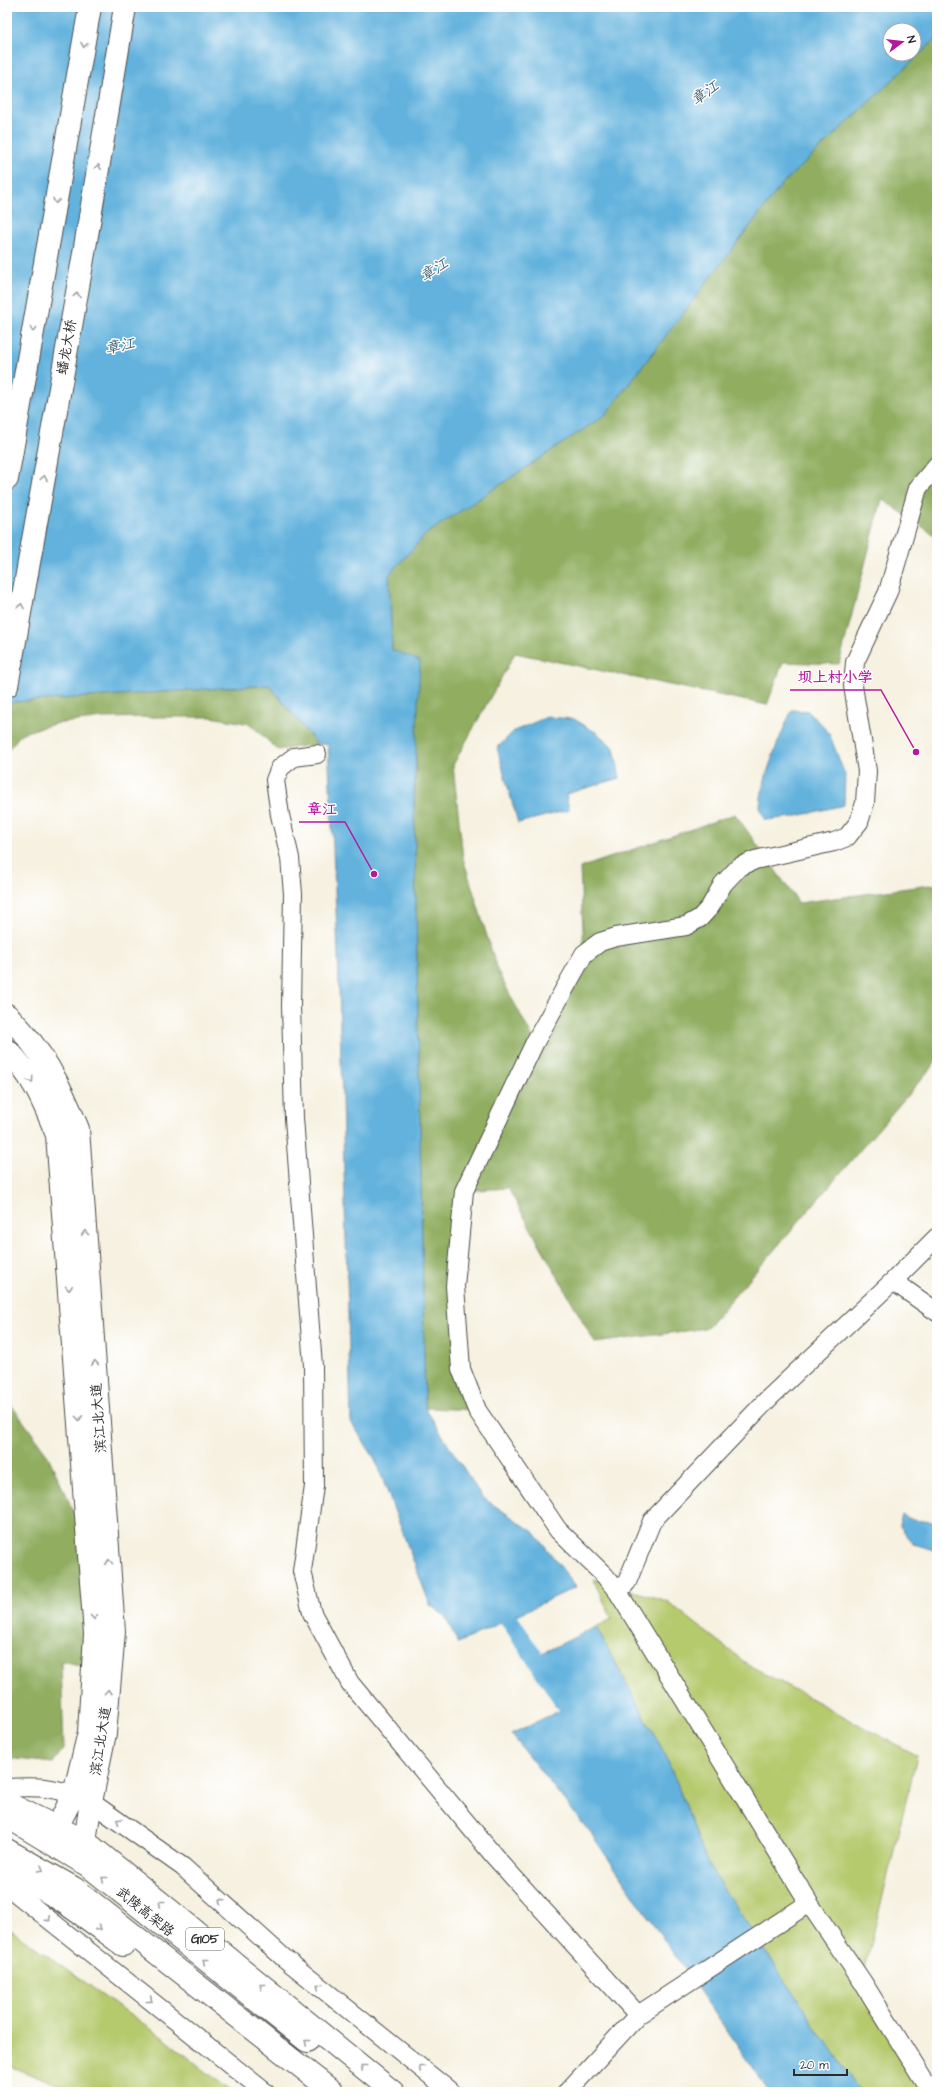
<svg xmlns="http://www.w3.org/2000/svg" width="944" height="2099" font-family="'Architects Daughter','LXGW WenKai TC',sans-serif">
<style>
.green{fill:#b5c96d;stroke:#707a4c}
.forest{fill:#90ad60;stroke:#5e6c46}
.water{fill:#63b2dd;stroke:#476e84;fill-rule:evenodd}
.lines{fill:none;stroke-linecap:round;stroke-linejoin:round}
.canal{stroke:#63b2dd;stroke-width:18}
.minor-casing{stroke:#494946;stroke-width:20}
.major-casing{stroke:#494946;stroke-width:24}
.highway-casing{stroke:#494946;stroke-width:24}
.minor{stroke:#fff;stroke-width:18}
.major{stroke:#fff;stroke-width:22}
.highway{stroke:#fff;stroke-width:22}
.oneway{stroke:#a0a0a0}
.labels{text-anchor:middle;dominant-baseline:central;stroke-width:3;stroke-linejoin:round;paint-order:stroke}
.shield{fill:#fff;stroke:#6b6b6b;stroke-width:1}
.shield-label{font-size:13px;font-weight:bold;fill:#2b2b2b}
.street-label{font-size:14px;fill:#2b2b2b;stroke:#fff}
.water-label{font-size:15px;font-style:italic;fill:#416172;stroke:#fff}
.leader{fill:none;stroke:#b5179e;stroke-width:1.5}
.callout-dot{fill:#b5179e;stroke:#fff;stroke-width:1.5}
.callout-label{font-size:15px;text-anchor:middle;font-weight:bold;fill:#b5179e;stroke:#fff;stroke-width:3;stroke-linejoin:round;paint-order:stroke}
</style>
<rect width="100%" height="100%" fill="#fff"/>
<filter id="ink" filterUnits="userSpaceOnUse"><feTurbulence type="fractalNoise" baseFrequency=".025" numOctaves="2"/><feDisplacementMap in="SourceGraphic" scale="8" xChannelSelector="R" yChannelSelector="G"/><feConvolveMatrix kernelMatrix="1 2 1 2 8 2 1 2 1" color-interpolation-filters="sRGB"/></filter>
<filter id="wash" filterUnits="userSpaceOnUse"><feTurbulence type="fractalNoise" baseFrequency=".012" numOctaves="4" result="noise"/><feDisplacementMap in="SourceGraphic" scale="16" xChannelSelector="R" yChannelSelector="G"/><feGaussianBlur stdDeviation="0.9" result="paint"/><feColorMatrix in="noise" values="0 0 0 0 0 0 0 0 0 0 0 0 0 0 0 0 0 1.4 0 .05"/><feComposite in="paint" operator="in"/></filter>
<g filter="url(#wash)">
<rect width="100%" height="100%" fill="#f6f1e0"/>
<path class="green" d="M 593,1579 L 667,1601 L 747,1664 L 917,1756 L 862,1981 L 931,2092 L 860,2092 L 709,1867 L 667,1758 L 596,1627 L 612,1619 Z
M 7,1927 L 165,2039 L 232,2092 L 78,2092 L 7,2065 Z"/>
<path class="forest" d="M 937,38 L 937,537 L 882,499 L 839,664 L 783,662 L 767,705 L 515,653 L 453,765 L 463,858 L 498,972 L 535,1042 L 584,954 L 580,868 L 735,814 L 799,903 L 937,884 L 937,1061 L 707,1328 L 595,1343 L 508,1188 L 464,1191 L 455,1286 L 477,1410 L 425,1408 L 414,796 L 417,762 L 392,650 L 389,575 L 426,534 L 605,415 L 783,183 Z
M 269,685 L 317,744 L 278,750 L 250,724 L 211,717 L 159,717 L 102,718 L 54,724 L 22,733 L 7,751 L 7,706 L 13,702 Z
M 7,1399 L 47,1454 L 101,1571 L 112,1672 L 61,1661 L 64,1748 L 53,1763 L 7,1758 Z"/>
<path class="water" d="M 7,7 L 937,7 L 937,38 L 783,183 L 605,415 L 426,534 L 389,575 L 392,650 L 420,661 L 414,796 L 425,1408 L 482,1497 L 535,1533 L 576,1587 L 458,1643 L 445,1616 L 430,1605 L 375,1459 L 351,1422 L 338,953 L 328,744 L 317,744 L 269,685 L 13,702 L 7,706 ZM 890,30 L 914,30 L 914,54 L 890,54 Z
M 792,710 L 808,711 L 829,733 L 845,775 L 844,805 L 793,817 L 766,820 C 764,816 760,811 760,807 C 761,781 781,733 792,710 Z
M 547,717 L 574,719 L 597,733 L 614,748 L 620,778 L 566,794 L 569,810 L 518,823 L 497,748 L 514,731 Z
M 902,1515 L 913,1520 L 933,1522 L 937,1517 L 937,1551 L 914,1544 L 899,1525 Z
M 596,1627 L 667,1758 L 709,1867 L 860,2092 L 769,2092 L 592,1835 L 511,1734 L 563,1709 L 538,1655 Z"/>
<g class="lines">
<path class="canal" d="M 495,1598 L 564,1702"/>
</g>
</g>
<g filter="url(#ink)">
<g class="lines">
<g class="minor-casing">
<path id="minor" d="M 317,754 L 294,757 L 280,768 L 275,780 L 280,815 L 290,858 L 293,894 L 291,1005 L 294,1118 L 313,1366 L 314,1486 L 302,1571 L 312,1613 L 350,1683 L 495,1857 L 638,2015
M 893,1281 L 937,1312
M 618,1592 L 605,1576 L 558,1530 L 477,1410 L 461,1369 L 455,1286 L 464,1191 L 535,1042 L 584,954 L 600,942 L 616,937 L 686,926 L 700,918 L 710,907 L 723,884 L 739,867 L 755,860 L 834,842 L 847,837 L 859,822 L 865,803 L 867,771 L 853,686 L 855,662 L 888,592 L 918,488 L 937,465
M 7,1788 C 41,1786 59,1787 91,1802 L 183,1867 L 284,1958 L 451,2092
M 7,1886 L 265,2092
M 567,2092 L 638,2015 L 809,1903
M 931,2092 L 862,1981 L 809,1903 L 618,1592 L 627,1582 L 652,1521 L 768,1399 L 893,1281 L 937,1237"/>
</g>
<g class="major-casing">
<path id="major" d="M 7,479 L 90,7
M 7,686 L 83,259 L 125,7
M 7,1015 C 42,1049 60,1084 78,1129 L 114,1632 L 105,1733 L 91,1802 L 85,1841
M 7,1050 C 32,1074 44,1103 57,1135 L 95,1634 L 89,1732 L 74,1794 L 57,1827"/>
</g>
<g class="highway-casing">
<path id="highway" d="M 7,1803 L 85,1841 L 393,2092
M 16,1822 L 87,1865 L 307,2041
M 7,1850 L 74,1888 L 333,2092
M 7,1871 C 50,1889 86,1918 123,1945"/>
</g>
<use href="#minor" class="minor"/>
<use href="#major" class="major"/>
<use href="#highway" class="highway"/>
</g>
<defs><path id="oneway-chevron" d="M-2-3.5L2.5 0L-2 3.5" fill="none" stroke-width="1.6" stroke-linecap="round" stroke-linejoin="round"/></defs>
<g class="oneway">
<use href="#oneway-chevron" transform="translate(84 45) rotate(100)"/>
<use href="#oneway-chevron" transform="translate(98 167) rotate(-81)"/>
<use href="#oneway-chevron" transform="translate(56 201) rotate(100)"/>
<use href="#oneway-chevron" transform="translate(77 295) rotate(-80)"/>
<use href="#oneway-chevron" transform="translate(33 329) rotate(100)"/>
<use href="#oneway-chevron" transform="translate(44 478) rotate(-80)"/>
<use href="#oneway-chevron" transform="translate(21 606) rotate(-80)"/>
<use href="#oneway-chevron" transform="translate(31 1080) rotate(56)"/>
<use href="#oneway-chevron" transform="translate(85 1233) rotate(-94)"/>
<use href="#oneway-chevron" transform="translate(69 1288) rotate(86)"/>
<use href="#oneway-chevron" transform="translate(95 1363) rotate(-94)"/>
<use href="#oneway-chevron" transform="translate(79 1418) rotate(86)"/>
<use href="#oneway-chevron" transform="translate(109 1562) rotate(-94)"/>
<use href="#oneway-chevron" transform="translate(94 1617) rotate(86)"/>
<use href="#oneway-chevron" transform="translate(108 1692) rotate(-85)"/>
<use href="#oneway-chevron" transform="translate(119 1821) rotate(-145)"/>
<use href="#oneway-chevron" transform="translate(41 1869) rotate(30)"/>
<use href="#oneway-chevron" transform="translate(104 1879) rotate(-141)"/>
<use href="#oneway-chevron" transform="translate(221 1901) rotate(-138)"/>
<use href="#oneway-chevron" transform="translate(161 1903) rotate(-141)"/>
<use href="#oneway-chevron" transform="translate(48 1919) rotate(42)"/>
<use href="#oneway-chevron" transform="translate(99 1928) rotate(36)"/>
<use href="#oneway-chevron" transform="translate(205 1961) rotate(-141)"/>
<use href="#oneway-chevron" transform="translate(262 1986) rotate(-141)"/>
<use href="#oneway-chevron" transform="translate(319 1986) rotate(-141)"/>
<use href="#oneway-chevron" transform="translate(150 2000) rotate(39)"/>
<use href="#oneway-chevron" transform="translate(307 2042) rotate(-141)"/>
<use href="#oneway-chevron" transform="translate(363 2067) rotate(-141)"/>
<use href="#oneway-chevron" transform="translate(421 2068) rotate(-141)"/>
</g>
</g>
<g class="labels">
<rect class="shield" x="186" y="1928" width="38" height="22" rx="3"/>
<g class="shield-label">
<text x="205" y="1939">G105</text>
</g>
<g class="street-label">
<text transform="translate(67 347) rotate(-80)">蟠龙大桥</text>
<text transform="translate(99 1418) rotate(-94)">滨江北大道</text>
<text transform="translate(101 1741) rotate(-81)">滨江北大道</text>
<text transform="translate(145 1912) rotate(39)">武陵高架路</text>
</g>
<g class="water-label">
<text transform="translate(705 93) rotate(-36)">章江</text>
<text transform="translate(434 270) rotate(-32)">章江</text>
<text transform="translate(120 346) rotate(-12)">章江</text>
</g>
</g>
<path class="leader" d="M916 752L881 690H790M374 874L345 822H299"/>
<g class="callout-dot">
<circle cx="916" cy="752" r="4"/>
<circle cx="374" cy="874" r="4"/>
</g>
<g class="callout-label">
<text x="835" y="682">坝上村小学</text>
<text x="322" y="814">章江</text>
</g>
<rect width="944" height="2099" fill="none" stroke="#fff" stroke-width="24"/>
<g transform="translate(902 42) rotate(75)"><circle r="19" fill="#ffffff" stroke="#aaaaaa"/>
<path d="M0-3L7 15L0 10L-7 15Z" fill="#b5179e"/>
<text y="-6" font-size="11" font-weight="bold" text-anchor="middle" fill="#2b2b2b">N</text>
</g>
<path d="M794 2069v6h53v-6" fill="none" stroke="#2b2b2b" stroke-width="2"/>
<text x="800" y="2069" font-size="12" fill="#2b2b2b" stroke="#ffffff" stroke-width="3" paint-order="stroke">20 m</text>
</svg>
